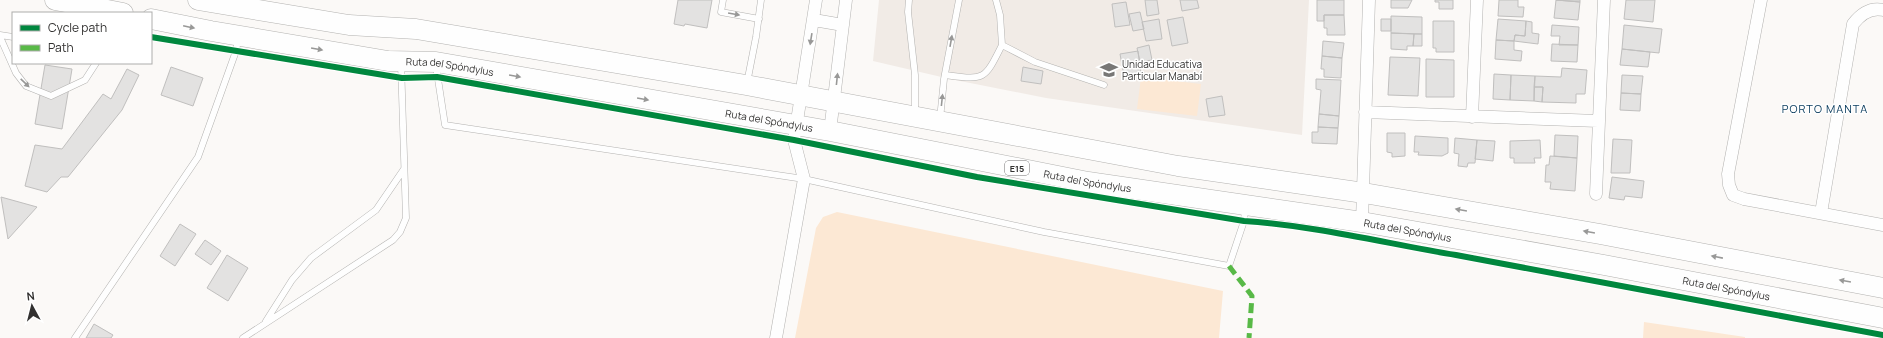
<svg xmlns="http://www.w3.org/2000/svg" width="1883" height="338" font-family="Manrope,sans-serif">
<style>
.built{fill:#f1ebe6}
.green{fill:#fce8d4}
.building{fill:#e3e2e1;stroke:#c0bfbe}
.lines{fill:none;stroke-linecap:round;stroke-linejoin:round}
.service-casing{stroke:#b3b2b0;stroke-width:7}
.minor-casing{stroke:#b3b2b0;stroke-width:13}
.trunk-casing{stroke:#b3b2b0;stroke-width:21}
.service{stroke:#fefefe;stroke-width:6}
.minor{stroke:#fefefe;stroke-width:12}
.trunk{stroke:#fefefe;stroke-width:20}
.quiet{stroke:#58b947;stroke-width:5;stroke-dasharray:10 5;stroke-linecap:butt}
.cycleway-casing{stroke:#fff;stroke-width:8}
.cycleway{stroke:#00873e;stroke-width:6}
.oneway{fill:#989897}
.labels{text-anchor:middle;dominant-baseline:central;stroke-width:3;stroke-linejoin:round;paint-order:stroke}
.shield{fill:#fff;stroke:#706f6e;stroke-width:1}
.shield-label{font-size:9px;font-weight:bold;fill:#323130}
.poi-label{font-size:10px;fill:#323130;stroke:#fff;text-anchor:start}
.street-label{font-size:10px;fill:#323130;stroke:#fff}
.neighbourhood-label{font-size:11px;letter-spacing:1px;fill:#04375a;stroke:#fff}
</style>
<rect width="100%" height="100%" fill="#fbf9f7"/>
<path class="built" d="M 879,0 L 1309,0 L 1302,135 L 1046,98 L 950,79 L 873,61 Z"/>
<path class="green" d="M 1141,77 L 1201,84 L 1197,116 L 1137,109 Z
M 837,212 L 1223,291 L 1219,338 L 795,338 L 816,228 L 823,217 Z
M 1644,322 L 1745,337 L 1745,338 L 1643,338 Z"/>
<path class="building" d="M 678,0 L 712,0 L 707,28 L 685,24 L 684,26 L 674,24 Z
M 1145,0 L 1157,0 L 1159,14 L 1147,16 Z
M 1180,0 L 1197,0 L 1199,8 L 1182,11 Z
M 1317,0 L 1344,0 L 1344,15 L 1324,15 L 1324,21 L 1317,21 Z
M 1391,0 L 1412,0 L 1408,8 L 1391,8 Z
M 1435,0 L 1453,0 L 1453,9 L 1439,9 L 1439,2 L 1435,2 Z
M 1499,0 L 1518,0 L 1518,7 L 1524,7 L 1523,17 L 1498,16 Z
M 1556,0 L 1580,0 L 1580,2 Z
M 1556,0 L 1580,2 L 1578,20 L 1554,18 Z
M 1626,0 L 1655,0 L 1653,22 L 1624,19 Z
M 1126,2 L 1130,25 L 1115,27 L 1112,4 Z
M 1140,12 L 1144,29 L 1133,31 L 1129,14 Z
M 1324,15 L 1344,15 L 1345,35 L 1327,35 L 1327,28 L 1324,28 Z
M 1391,16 L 1422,17 L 1422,34 L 1391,33 Z
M 1183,17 L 1188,43 L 1172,46 L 1167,20 Z
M 1159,19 L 1162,39 L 1146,41 L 1142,22 Z
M 1381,19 L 1391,19 L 1391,31 L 1381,31 Z
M 1498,19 L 1526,21 L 1525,36 L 1515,35 L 1514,41 L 1496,40 Z
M 1433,21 L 1454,21 L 1454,52 L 1436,52 L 1436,48 L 1433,48 Z
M 1526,21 L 1532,22 L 1532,33 L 1539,34 L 1538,44 L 1514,41 L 1515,35 L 1525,36 Z
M 1552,25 L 1579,27 L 1578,45 L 1559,45 L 1560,36 L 1551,36 Z
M 1624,25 L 1662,29 L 1659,53 L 1622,49 Z
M 1391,33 L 1414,34 L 1413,46 L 1407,46 L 1407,50 L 1391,49 Z
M 1414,34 L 1422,34 L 1422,46 L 1413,46 Z
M 1496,40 L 1514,41 L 1514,50 L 1522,51 L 1521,61 L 1495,59 Z
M 1323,41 L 1344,43 L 1342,58 L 1322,56 Z
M 1552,44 L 1578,45 L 1577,62 L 1551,61 Z
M 1149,45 L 1152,60 L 1140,62 L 1137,48 Z
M 1622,49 L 1650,52 L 1648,67 L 1620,65 Z
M 1138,51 L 1141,73 L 1124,76 L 1120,54 Z
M 1322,56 L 1342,58 L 1341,78 L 1324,77 L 1324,69 L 1321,69 Z
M 1390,57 L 1420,58 L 1418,96 L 1388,95 Z
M 1426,59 L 1454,60 L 1454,97 L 1426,97 Z
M 45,65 L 72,69 L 62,129 L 35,124 Z
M 171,67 L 203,78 L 193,106 L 161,95 Z
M 1023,67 L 1043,71 L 1041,84 L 1021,81 Z
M 1562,68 L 1587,70 L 1585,94 L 1576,94 L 1576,103 L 1542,102 L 1543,87 L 1534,87 L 1535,76 L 1561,77 Z
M 127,69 L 139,75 L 122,110 L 68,177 L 61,177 L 47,192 L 25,186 L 35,145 L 62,149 L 103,94 L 111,99 Z
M 1494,74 L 1511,75 L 1510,100 L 1493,99 Z
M 1511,75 L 1535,76 L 1534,101 L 1510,100 Z
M 1622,75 L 1643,76 L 1641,94 L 1621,93 Z
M 1316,79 L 1341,80 L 1339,116 L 1319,114 L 1321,90 L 1316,89 Z
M 1534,87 L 1543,87 L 1542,102 L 1534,101 Z
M 1621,93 L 1641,94 L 1640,111 L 1620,110 Z
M 1222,96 L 1225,115 L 1209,117 L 1206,99 Z
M 1319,114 L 1339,116 L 1338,128 L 1318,127 Z
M 1318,127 L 1338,128 L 1337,144 L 1312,143 L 1312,132 L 1318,132 Z
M 1387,133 L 1405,133 L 1405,156 L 1392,157 L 1392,153 L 1387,152 Z
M 1555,135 L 1578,136 L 1577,158 L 1554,156 Z
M 1415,136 L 1448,138 L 1448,153 L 1442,156 L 1418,155 L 1419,152 L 1414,152 Z
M 1455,138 L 1477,140 L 1475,163 L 1468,163 L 1467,167 L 1458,166 L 1459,154 L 1454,153 Z
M 1613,139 L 1632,140 L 1630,173 L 1611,173 Z
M 1477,140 L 1495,141 L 1493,161 L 1475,159 Z
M 1540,140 L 1541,158 L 1534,158 L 1535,163 L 1514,163 L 1514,158 L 1510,158 L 1510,141 Z
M 1550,156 L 1577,158 L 1575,191 L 1550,189 L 1551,182 L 1545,182 L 1546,165 L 1549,165 Z
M 1612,177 L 1644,181 L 1642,198 L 1625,196 L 1624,200 L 1609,198 Z
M 1,197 L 37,207 L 8,239 Z
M 180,224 L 196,234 L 175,266 L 160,256 Z
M 205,240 L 221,251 L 211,265 L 195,254 Z
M 227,255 L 248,268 L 228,301 L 207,288 Z
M 94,324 L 113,335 L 111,338 L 86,338 Z"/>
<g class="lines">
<g class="service-casing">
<path id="service" d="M 723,0 L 721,12 L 759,19
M 909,0 L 908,12 L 915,75 L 915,114
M 996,0 L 1000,15 L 1002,45 L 1035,62 L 1104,85
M 0,35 L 13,37
M 0,37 L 16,73 L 26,86 L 51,96 L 85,80 L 96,63
M 436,66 L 445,125 L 804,179 L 1044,232 L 1229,266 L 1244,221 L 1245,208
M 945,75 C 985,80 984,81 1002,45
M 747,83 L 756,37 L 761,0
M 940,119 L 944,79 L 959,0
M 266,321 L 292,280 L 311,258 L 376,210 L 404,169
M 75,338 L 198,157 L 236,51 L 238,39
M 243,338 L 393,240 L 400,232 L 406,218 L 401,63"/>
</g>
<g class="minor-casing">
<path id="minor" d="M 1761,0 L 1728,174 L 1729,185 L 1733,195 L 1744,199 L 1883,225
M 814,20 L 843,25
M 1365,112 L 1598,121
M 1472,117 L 1477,0
M 830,131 L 846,0
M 1596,194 L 1604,0
M 1821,213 L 1853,24 C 1860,15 1870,7 1883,10
M 1362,222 L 1369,0
M 776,338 L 804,179 L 794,140 L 816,0"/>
</g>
<g class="trunk-casing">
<g id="trunk">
<path d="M 55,0 L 123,13"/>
<path d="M 198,0 L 349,25 L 416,29 L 746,85 L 1178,166 L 1364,193 L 1600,234 L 1883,288"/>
<path id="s1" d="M 151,19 L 211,31 L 388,61 L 436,62 L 830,131 L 1088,182 L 1362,222 L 1604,265 L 1883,318"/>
</g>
</g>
<use href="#service" class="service"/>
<use href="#minor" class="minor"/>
<use href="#trunk" class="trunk"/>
<path class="quiet" d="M 1229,266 L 1252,296 L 1249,338"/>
<g class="cycleway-casing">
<path id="cycleway" d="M 151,37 L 402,78 L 437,77 L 794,140 L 977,177 L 1244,221 C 1317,226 1384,243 1456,255 C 1599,281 1740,309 1883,335"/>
</g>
<use href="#cycleway" class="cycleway"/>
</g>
<defs><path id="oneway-solid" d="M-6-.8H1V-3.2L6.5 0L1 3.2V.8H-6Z"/></defs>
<g class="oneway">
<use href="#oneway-solid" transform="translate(734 14) rotate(10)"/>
<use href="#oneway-solid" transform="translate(189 27) rotate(12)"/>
<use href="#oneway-solid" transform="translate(811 39) rotate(99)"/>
<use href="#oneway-solid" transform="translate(951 41) rotate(-80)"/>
<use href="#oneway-solid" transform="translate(317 49) rotate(10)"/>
<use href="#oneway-solid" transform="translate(515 76) rotate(10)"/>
<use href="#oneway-solid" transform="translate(837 79) rotate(-84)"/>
<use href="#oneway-solid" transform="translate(25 83) rotate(44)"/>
<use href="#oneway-solid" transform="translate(643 99) rotate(10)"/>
<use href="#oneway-solid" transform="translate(942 100) rotate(-84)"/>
<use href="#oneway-solid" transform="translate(1461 210) rotate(-170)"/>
<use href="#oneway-solid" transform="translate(1589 232) rotate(-170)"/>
<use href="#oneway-solid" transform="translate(1717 257) rotate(-169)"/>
<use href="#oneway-solid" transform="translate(1845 281) rotate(-170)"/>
</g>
<defs>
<g id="school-bare" transform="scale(1.38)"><path d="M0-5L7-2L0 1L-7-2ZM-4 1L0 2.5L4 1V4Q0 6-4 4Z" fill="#787776" stroke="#fff" stroke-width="2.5" paint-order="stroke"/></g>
</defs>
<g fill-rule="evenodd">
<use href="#school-bare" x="1109" y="70"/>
</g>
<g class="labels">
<rect class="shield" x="1005" y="161" width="24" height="14" rx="3"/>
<g class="shield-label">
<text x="1017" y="168">E15</text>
</g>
<g class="poi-label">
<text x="1122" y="64">Unidad Educativa<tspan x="1122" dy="12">Particular Manabí</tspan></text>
</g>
<g class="street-label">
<text stroke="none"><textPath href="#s1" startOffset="303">Ruta del Spóndylus</textPath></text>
<text stroke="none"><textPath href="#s1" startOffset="627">Ruta del Spóndylus</textPath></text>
<text stroke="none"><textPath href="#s1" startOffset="951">Ruta del Spóndylus</textPath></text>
<text stroke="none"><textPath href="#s1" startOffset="1275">Ruta del Spóndylus</textPath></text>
<text stroke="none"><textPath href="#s1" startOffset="1599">Ruta del Spóndylus</textPath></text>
</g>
<g class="neighbourhood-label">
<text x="1825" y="108">PORTO MANTA</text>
</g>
</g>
<rect x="12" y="12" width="140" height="52" fill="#ffffff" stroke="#adadac"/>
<rect x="20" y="25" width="20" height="6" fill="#00873e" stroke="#adadac"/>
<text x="48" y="32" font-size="12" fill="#323130">Cycle path</text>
<rect x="20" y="45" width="20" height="6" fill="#58b947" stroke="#adadac"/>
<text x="48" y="52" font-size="12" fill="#323130">Path</text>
<g transform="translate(32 306) rotate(353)" stroke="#ffffff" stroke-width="3" paint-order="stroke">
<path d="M0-3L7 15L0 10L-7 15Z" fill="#323130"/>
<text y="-6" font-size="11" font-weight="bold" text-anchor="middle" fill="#323130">N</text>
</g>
</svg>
